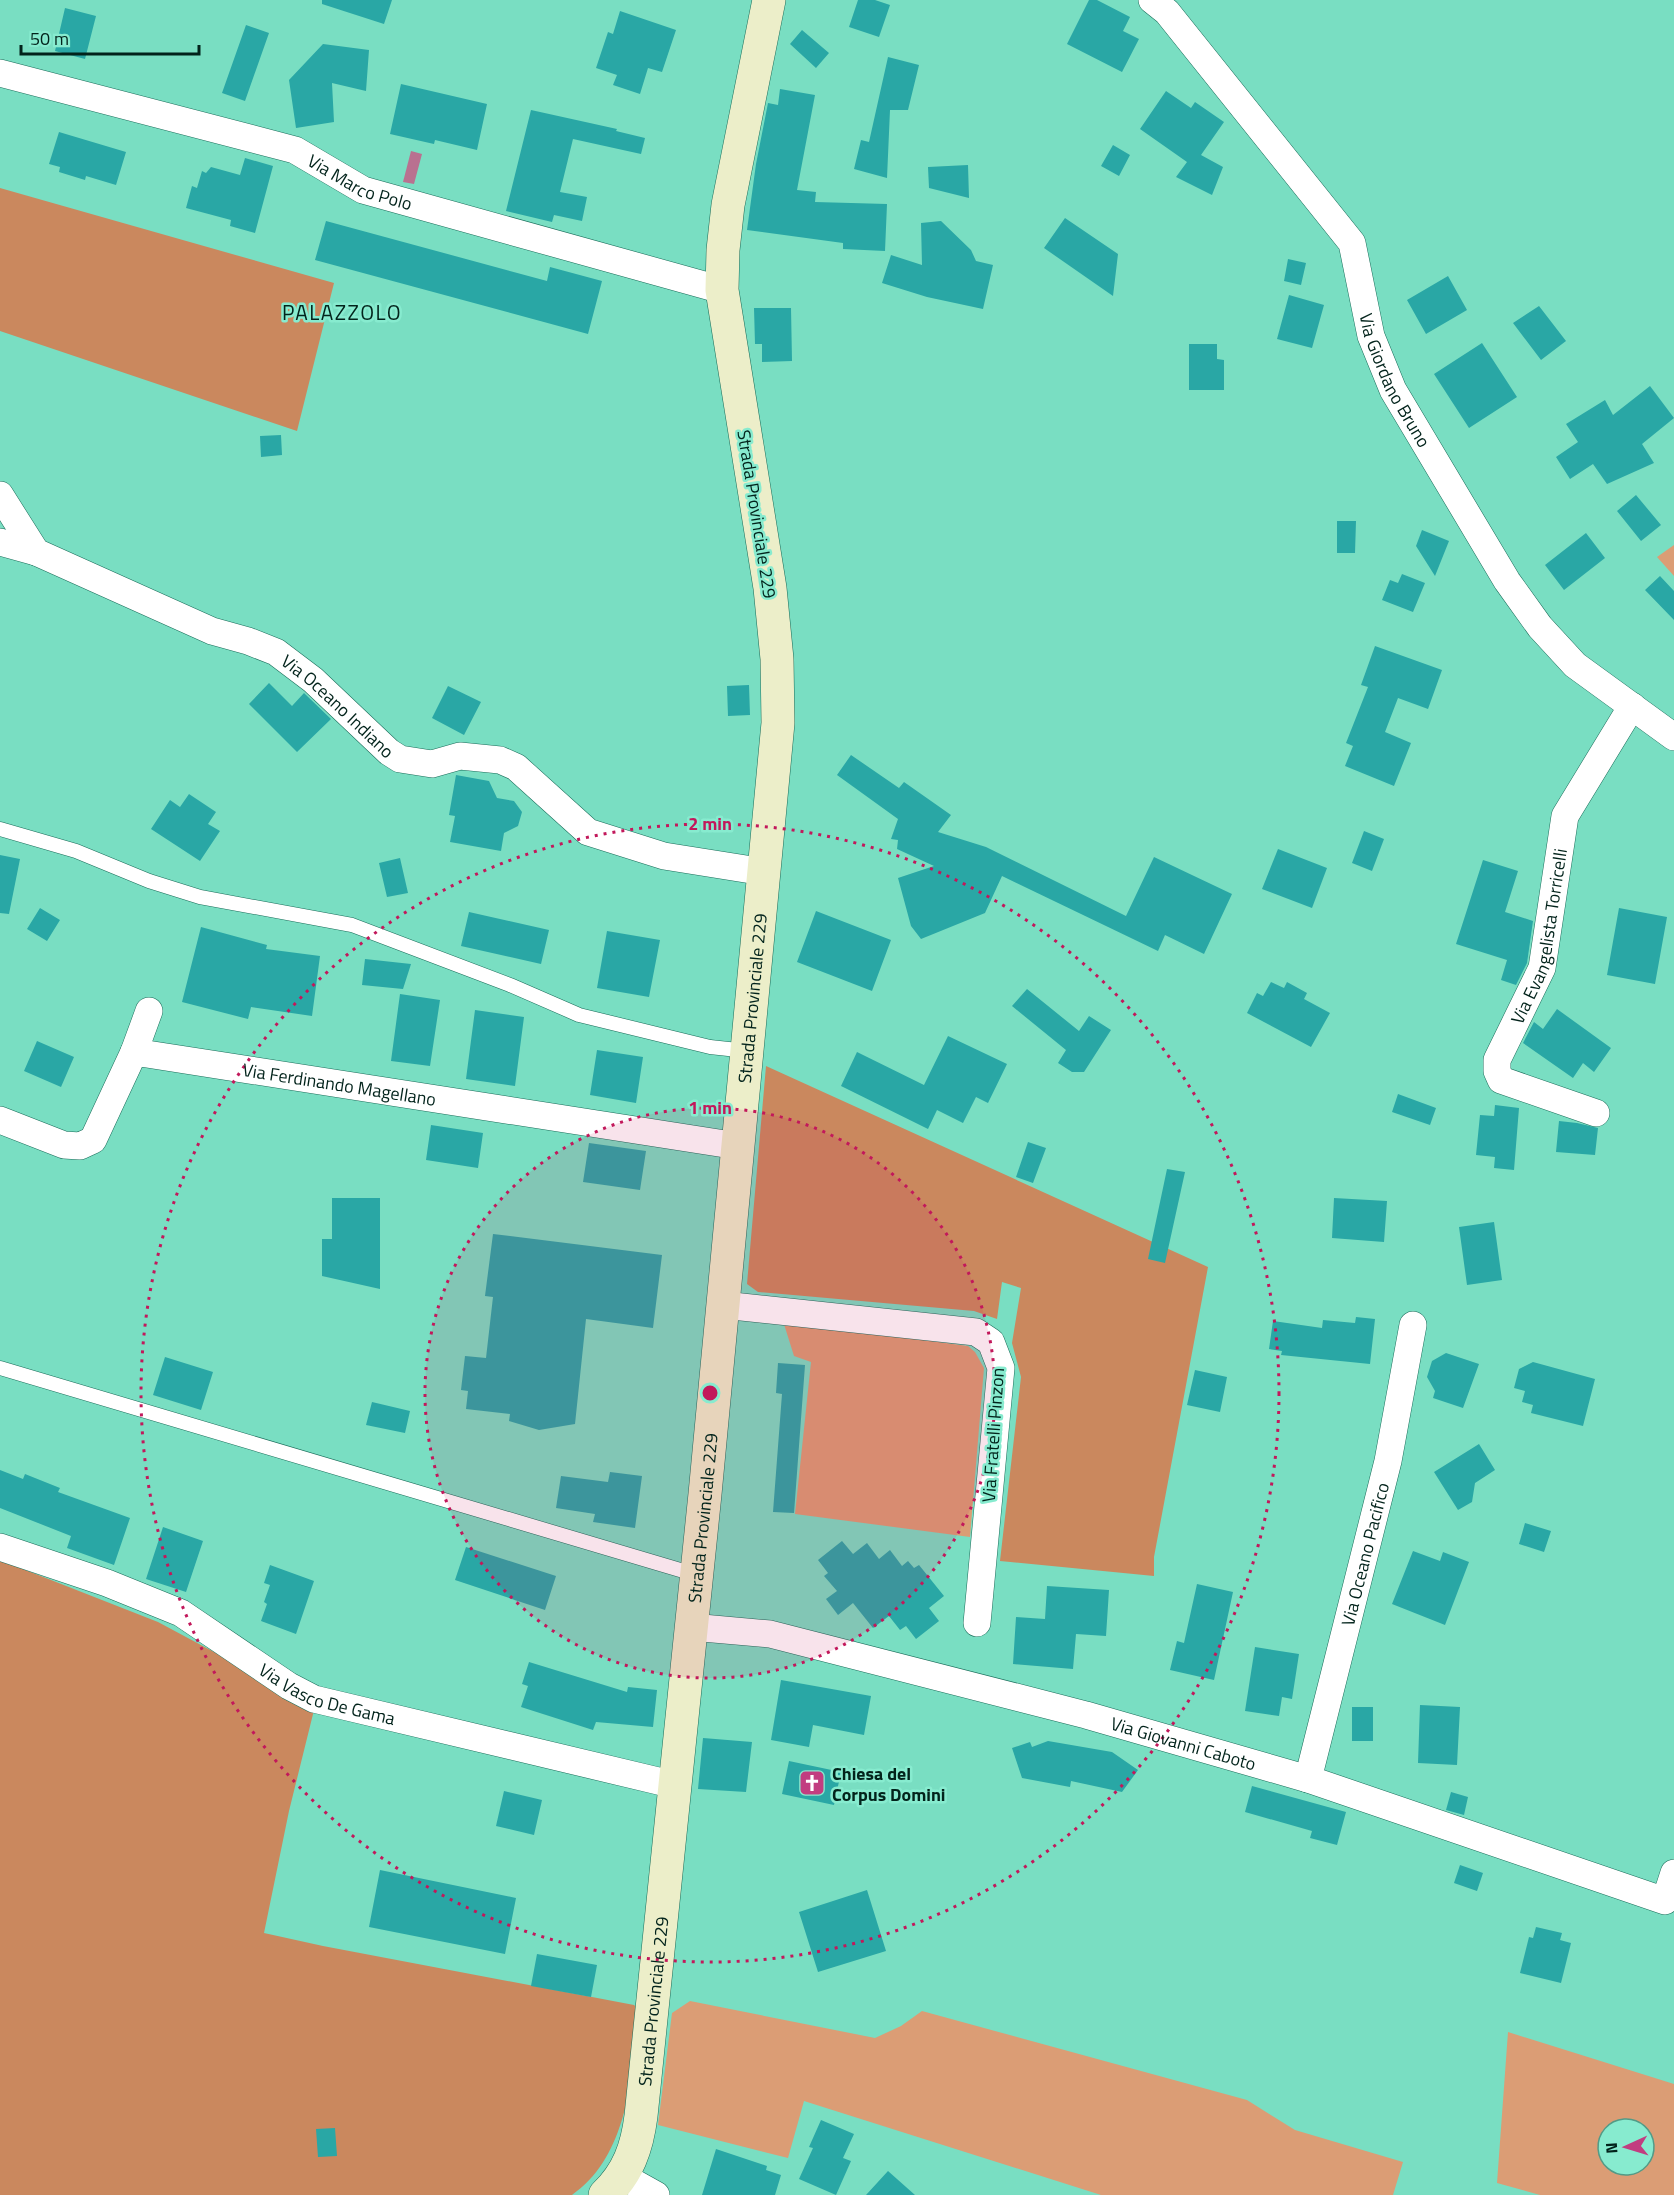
<svg xmlns="http://www.w3.org/2000/svg" width="1674" height="2195" font-family="'Titillium Web',sans-serif">
<style>
.green{fill:#db9d75;fill-rule:evenodd}
.forest{fill:#ca885e}
.water{fill:#b97190}
.building{fill:#29a7a5}
.lines{fill:none;stroke-linecap:round;stroke-linejoin:round}
.lane-casing{stroke:#1a6d5a;stroke-width:15}
.street-casing{stroke:#1a6d5a;stroke-width:28}
.secondary-casing{stroke:#1a6d5a;stroke-width:34}
.lane{stroke:#fff;stroke-width:14}
.street{stroke:#fff;stroke-width:27}
.secondary{stroke:#eceec9;stroke-width:33}
.ring{fill:none;stroke:#c2185b;stroke-width:3;stroke-dasharray:3 6}
.labels{text-anchor:middle;dominant-baseline:central;stroke-width:5;stroke-linejoin:round;paint-order:stroke}
.street-label{font-size:18px;fill:#02231b;stroke:#87ebcf}
.poi-label{font-size:18px;font-weight:bold;fill:#02231b;stroke:#87ebcf;text-anchor:start}
.quarter-label{font-size:21px;letter-spacing:1.5px;fill:#02231b;stroke:#87ebcf}
.centre{fill:#c2185b;stroke:#87ebcf;stroke-width:3}
.ring-label{font-size:18px;text-anchor:middle;font-weight:bold;fill:#c2185b;stroke:#87ebcf;stroke-width:5;stroke-linejoin:round;paint-order:stroke}
</style>
<rect width="100%" height="100%" fill="#79dec2"/>
<path class="green" d="M 1674,545 L 1674,576 L 1657,557 Z
M 783,1321 L 968,1346 L 975,1352 L 984,1368 L 970,1537 L 795,1514 L 811,1362 L 794,1356 Z
M 690,2001 L 875,2038 L 901,2026 L 922,2011 L 1247,2100 L 1295,2130 L 1403,2162 L 1393,2195 L 1101,2195 L 804,2101 L 788,2158 L 658,2125 L 672,2013 Z
M 1508,2032 L 1674,2084 L 1674,2195 L 1540,2195 L 1497,2183 ZM 1608,2129 L 1644,2129 L 1644,2165 L 1608,2165 Z"/>
<path class="forest" d="M 0,188 L 334,283 L 297,431 L 0,331 Z
M 766,1066 L 1208,1267 L 1154,1557 L 1154,1576 L 1000,1561 L 1021,1377 L 1012,1343 L 1021,1288 L 1002,1282 L 997,1319 L 974,1311 L 758,1292 L 747,1284 Z
M 0,1560 L 158,1622 L 315,1706 L 289,1811 L 264,1933 L 323,1946 L 634,2005 L 642,2012 C 631,2074 629,2156 572,2195 L 0,2195 Z"/>
<path class="water" d="M 411,151 L 422,154 L 414,184 L 403,182 Z"/>
<path class="building" d="M 322,0 L 392,0 L 384,24 L 322,4 Z
M 858,0 L 875,0 L 890,5 L 879,37 L 849,27 Z
M 1089,0 L 1097,0 L 1130,17 L 1123,31 L 1139,39 L 1122,72 L 1067,44 Z
M 65,8 L 96,16 L 85,59 L 55,51 Z
M 620,11 L 676,30 L 662,72 L 648,68 L 640,94 L 613,85 L 617,75 L 596,68 L 608,32 L 613,34 Z
M 246,25 L 269,33 L 245,101 L 222,93 Z
M 802,30 L 829,53 L 816,68 L 790,44 Z
M 323,44 L 369,50 L 366,91 L 332,83 L 334,122 L 296,128 L 289,80 Z
M 888,57 L 919,65 L 908,110 L 890,110 L 887,178 L 854,169 L 861,140 L 869,142 Z
M 401,84 L 487,104 L 477,150 L 435,140 L 434,144 L 390,134 Z
M 780,89 L 815,95 L 797,190 L 816,192 L 815,202 L 887,204 L 885,251 L 843,249 L 843,243 L 747,230 L 756,164 L 768,103 L 778,105 Z
M 1166,91 L 1191,108 L 1195,102 L 1224,122 L 1201,155 L 1223,167 L 1212,195 L 1176,177 L 1187,162 L 1140,129 Z
M 531,110 L 617,129 L 616,131 L 645,138 L 641,154 L 573,139 L 560,192 L 587,197 L 582,221 L 554,215 L 552,222 L 506,211 Z
M 59,132 L 126,152 L 116,185 L 86,176 L 85,180 L 59,172 L 60,167 L 49,164 Z
M 1113,145 L 1130,155 L 1119,176 L 1101,166 Z
M 245,158 L 273,166 L 255,233 L 230,226 L 231,220 L 186,208 L 192,186 L 197,188 L 202,171 L 206,173 L 211,167 L 240,175 Z
M 968,165 L 969,198 L 929,188 L 928,167 Z
M 1065,218 L 1118,254 L 1113,296 L 1044,248 Z
M 326,221 L 547,281 L 550,267 L 602,281 L 588,334 L 315,260 Z
M 941,221 L 971,250 L 976,261 L 993,265 L 983,309 L 927,297 L 882,283 L 891,255 L 922,265 L 921,223 Z
M 1288,259 L 1306,263 L 1301,285 L 1284,281 Z
M 1448,276 L 1467,310 L 1426,334 L 1407,300 Z
M 1289,295 L 1324,305 L 1312,348 L 1277,339 Z
M 1539,306 L 1566,341 L 1541,360 L 1513,323 Z
M 754,308 L 791,308 L 792,361 L 762,362 L 762,344 L 755,344 Z
M 1482,343 L 1517,397 L 1469,428 L 1434,374 Z
M 1189,344 L 1217,344 L 1217,359 L 1224,360 L 1224,390 L 1189,390 Z
M 1650,386 L 1674,418 L 1642,444 L 1654,463 L 1607,484 L 1593,464 L 1570,479 L 1556,457 L 1578,442 L 1566,424 L 1605,400 L 1613,415 Z
M 281,435 L 282,455 L 261,457 L 260,436 Z
M 1636,495 L 1661,525 L 1641,541 L 1617,511 Z
M 1337,521 L 1356,521 L 1355,553 L 1337,553 Z
M 1422,530 L 1449,541 L 1435,576 L 1416,546 Z
M 1586,533 L 1605,558 L 1564,590 L 1545,565 Z
M 1402,574 L 1425,583 L 1413,612 L 1382,600 L 1390,580 L 1398,583 Z
M 1660,576 L 1674,591 L 1674,620 L 1645,590 Z
M 1375,646 L 1442,670 L 1428,709 L 1398,698 L 1385,732 L 1411,743 L 1394,786 L 1345,766 L 1353,746 L 1346,743 L 1368,687 L 1361,685 Z
M 269,683 L 292,706 L 304,693 L 331,719 L 297,752 L 249,704 Z
M 749,685 L 750,715 L 728,716 L 727,686 Z
M 448,686 L 481,702 L 464,735 L 432,718 Z
M 851,755 L 899,788 L 904,782 L 951,815 L 938,832 L 986,847 L 1126,916 L 1154,857 L 1232,894 L 1204,954 L 1165,935 L 1158,951 L 1002,876 L 985,913 L 921,939 L 911,926 L 898,878 L 934,866 L 897,849 L 898,840 L 891,839 L 898,819 L 837,775 Z
M 456,775 L 489,781 L 497,798 L 514,801 L 522,812 L 518,826 L 504,833 L 501,851 L 450,842 L 455,816 L 449,815 Z
M 189,794 L 216,812 L 208,824 L 220,831 L 200,861 L 151,829 L 170,800 L 180,807 Z
M 1364,831 L 1384,839 L 1372,871 L 1352,863 Z
M 1278,849 L 1327,868 L 1312,908 L 1262,889 Z
M 0,855 L 20,859 L 9,914 L 0,913 Z
M 400,858 L 408,893 L 387,897 L 379,863 Z
M 1483,860 L 1518,871 L 1505,912 L 1533,921 L 1527,963 L 1516,985 L 1501,980 L 1507,960 L 1456,944 Z
M 40,908 L 60,920 L 47,941 L 27,929 Z
M 1619,908 L 1667,917 L 1655,984 L 1607,975 Z
M 816,911 L 891,940 L 872,991 L 797,962 Z
M 469,912 L 549,930 L 541,964 L 461,946 Z
M 201,927 L 267,945 L 266,949 L 320,956 L 312,1016 L 251,1007 L 248,1019 L 182,1002 Z
M 607,931 L 660,940 L 649,997 L 597,988 Z
M 365,959 L 411,964 L 403,989 L 362,985 Z
M 1271,982 L 1284,988 L 1287,982 L 1307,993 L 1304,999 L 1330,1013 L 1311,1047 L 1247,1013 L 1257,993 L 1263,996 Z
M 1027,989 L 1079,1031 L 1089,1016 L 1111,1030 L 1084,1072 L 1072,1072 L 1058,1063 L 1066,1050 L 1012,1006 Z
M 400,994 L 440,1000 L 430,1066 L 391,1061 Z
M 1557,1009 L 1611,1048 L 1594,1072 L 1583,1063 L 1573,1078 L 1523,1043 L 1534,1022 L 1543,1029 Z
M 475,1010 L 524,1017 L 515,1086 L 466,1079 Z
M 948,1036 L 1007,1064 L 988,1103 L 976,1097 L 963,1123 L 937,1110 L 928,1129 L 841,1086 L 857,1052 L 924,1085 Z
M 37,1041 L 74,1057 L 61,1087 L 24,1071 Z
M 597,1050 L 643,1057 L 636,1103 L 590,1095 Z
M 1398,1094 L 1436,1108 L 1430,1125 L 1392,1112 Z
M 1495,1105 L 1519,1108 L 1514,1170 L 1494,1168 L 1495,1157 L 1476,1155 L 1480,1115 L 1494,1116 Z
M 1559,1121 L 1577,1123 L 1598,1128 L 1595,1155 L 1556,1152 Z
M 431,1125 L 483,1133 L 478,1168 L 426,1160 Z
M 1028,1142 L 1046,1148 L 1033,1183 L 1016,1177 Z
M 589,1143 L 646,1151 L 640,1190 L 583,1182 Z
M 1167,1169 L 1185,1172 L 1165,1263 L 1148,1259 Z
M 332,1198 L 380,1198 L 380,1289 L 322,1276 L 322,1239 L 332,1239 Z
M 1334,1198 L 1387,1201 L 1384,1242 L 1332,1238 Z
M 1494,1222 L 1502,1280 L 1467,1285 L 1459,1227 Z
M 493,1234 L 662,1255 L 653,1328 L 586,1319 L 575,1424 L 539,1430 L 509,1421 L 510,1414 L 466,1409 L 468,1391 L 461,1390 L 465,1356 L 486,1358 L 493,1297 L 485,1296 Z
M 1356,1317 L 1375,1319 L 1370,1364 L 1281,1355 L 1282,1351 L 1269,1349 L 1273,1321 L 1322,1328 L 1323,1320 L 1355,1323 Z
M 1446,1353 L 1479,1364 L 1463,1408 L 1433,1398 L 1435,1391 L 1427,1377 L 1432,1361 Z
M 165,1357 L 213,1372 L 201,1410 L 153,1395 Z
M 1533,1362 L 1595,1379 L 1583,1426 L 1531,1413 L 1533,1405 L 1522,1402 L 1525,1391 L 1514,1388 L 1519,1369 Z
M 778,1363 L 805,1365 L 794,1513 L 773,1512 L 782,1394 L 776,1393 Z
M 1195,1370 L 1227,1377 L 1220,1412 L 1187,1405 Z
M 372,1402 L 410,1411 L 405,1433 L 366,1425 Z
M 1479,1444 L 1495,1470 L 1475,1483 L 1472,1502 L 1458,1510 L 1434,1472 Z
M 0,1470 L 23,1479 L 25,1474 L 60,1488 L 58,1492 L 130,1518 L 114,1565 L 67,1548 L 71,1536 L 0,1508 Z
M 610,1472 L 642,1476 L 635,1528 L 593,1522 L 595,1514 L 556,1508 L 561,1476 L 608,1482 Z
M 1525,1523 L 1551,1531 L 1544,1552 L 1519,1544 Z
M 163,1527 L 203,1541 L 186,1592 L 146,1579 Z
M 842,1541 L 853,1554 L 867,1543 L 879,1559 L 890,1550 L 902,1566 L 908,1561 L 914,1568 L 919,1565 L 944,1596 L 929,1608 L 939,1621 L 916,1639 L 906,1626 L 900,1630 L 889,1616 L 873,1628 L 853,1603 L 838,1615 L 826,1599 L 837,1591 L 824,1576 L 828,1573 L 818,1560 Z
M 466,1547 L 556,1576 L 545,1610 L 455,1580 Z
M 1413,1551 L 1440,1561 L 1443,1552 L 1469,1562 L 1445,1625 L 1392,1604 Z
M 270,1565 L 314,1581 L 296,1634 L 261,1621 L 267,1604 L 264,1602 L 270,1585 L 264,1583 Z
M 1197,1584 L 1233,1592 L 1214,1680 L 1170,1670 L 1177,1641 L 1184,1643 Z
M 1047,1586 L 1109,1590 L 1106,1636 L 1076,1634 L 1073,1669 L 1013,1664 L 1016,1617 L 1045,1619 Z
M 1255,1647 L 1299,1654 L 1292,1699 L 1282,1697 L 1279,1716 L 1245,1711 Z
M 529,1662 L 627,1692 L 628,1687 L 657,1690 L 653,1727 L 596,1722 L 593,1730 L 521,1707 L 528,1686 L 522,1684 Z
M 781,1680 L 871,1696 L 864,1735 L 813,1725 L 809,1747 L 771,1740 Z
M 1420,1705 L 1460,1707 L 1457,1765 L 1418,1763 Z
M 1352,1707 L 1373,1707 L 1373,1741 L 1352,1741 Z
M 703,1738 L 752,1742 L 746,1792 L 698,1789 Z
M 1048,1741 L 1112,1752 L 1138,1770 L 1122,1792 L 1071,1781 L 1070,1787 L 1022,1778 L 1012,1748 L 1030,1742 L 1032,1747 Z
M 789,1761 L 841,1772 L 834,1805 L 782,1794 Z
M 1252,1786 L 1346,1812 L 1337,1845 L 1310,1838 L 1312,1831 L 1245,1812 Z
M 504,1791 L 542,1800 L 534,1835 L 496,1826 Z
M 1451,1792 L 1468,1797 L 1464,1815 L 1446,1810 Z
M 1460,1865 L 1483,1873 L 1477,1891 L 1454,1883 Z
M 380,1870 L 516,1898 L 505,1954 L 369,1927 Z
M 867,1890 L 886,1951 L 818,1972 L 799,1912 Z
M 1536,1927 L 1562,1933 L 1560,1940 L 1571,1943 L 1561,1983 L 1520,1973 L 1529,1937 L 1533,1938 Z
M 537,1954 L 597,1965 L 591,1997 L 531,1986 Z
M 821,2120 L 854,2134 L 843,2158 L 851,2161 L 836,2195 L 799,2179 L 813,2148 L 809,2147 Z
M 335,2128 L 337,2156 L 318,2157 L 316,2129 Z
M 716,2149 L 767,2166 L 766,2170 L 781,2175 L 775,2195 L 702,2195 Z
M 888,2171 L 915,2195 L 866,2195 Z"/>
<g class="lines">
<g class="lane-casing">
<path id="lane" d="M 0,829 L 76,851 L 149,881 L 200,897 L 352,925 L 510,985 L 579,1015 L 710,1047 L 747,1051
M 0,1368 L 697,1575"/>
</g>
<g class="street-casing">
<g id="street">
<path id="s1" d="M 1152,0 L 1167,12 L 1352,243 L 1371,336 L 1393,390 L 1507,581 L 1540,627 L 1575,665 L 1674,737"/>
<path id="s2" d="M 0,73 L 295,150 L 363,190 L 722,290"/>
<path id="s3" d="M 0,495 L 36,552 L 212,631 L 248,641 L 276,652 L 313,680 L 389,752 L 400,759 L 432,764 L 460,756 L 500,760 L 516,767 L 588,832 L 664,856 L 764,872"/>
<path d="M 0,542 L 36,552"/>
<path d="M 134,1052 L 149,1011"/>
<path id="s4" d="M 1596,1113 L 1501,1080 L 1497,1071 L 1497,1060 L 1542,968 L 1565,816 L 1632,706"/>
<path id="s5" d="M 0,1120 L 64,1145 L 80,1146 L 93,1140 L 134,1052 L 738,1146"/>
<path d="M 723,1305 L 976,1332 L 991,1342 L 1001,1368 L 977,1623"/>
<path id="s6" d="M 0,1547 L 107,1583 L 181,1613 L 289,1686 L 314,1699 L 675,1785"/>
<path id="s7" d="M 691,1627 L 770,1634 L 1086,1715 L 1308,1779 L 1665,1901 L 1674,1873"/>
<path id="s8" d="M 1308,1779 L 1388,1461 L 1413,1325"/>
<path d="M 622,2176 L 656,2195"/>
</g>
</g>
<g class="secondary-casing">
<g id="secondary">
<path id="s9" d="M 605,2195 C 628,2173 637,2148 641,2116 L 705,1494 L 778,723 L 777,659 L 770,588 L 722,290 L 723,250 L 728,205 L 769,0"/>
</g>
</g>
<use href="#lane" class="lane"/>
<use href="#street" class="street"/>
<use href="#secondary" class="secondary"/>
</g>
<circle cx="710" cy="1393" r="285" fill="#c2185b" fill-opacity=".12"/>
<g class="ring">
<circle cx="710" cy="1393" r="285"/>
<circle cx="710" cy="1393" r="569"/>
</g>
<defs>
<g id="church-square" transform="scale(1.35)"><rect x="-9" y="-9" width="18" height="18" rx="4" fill="#c23d80" stroke="#87ebcf"/><path d="M-1.2-6h2.4v3.5h3.3v2.4h-3.3V6h-2.4V-.1h-3.3v-2.4h3.3Z" fill="#fff"/></g>
</defs>
<g fill-rule="evenodd">
<use href="#church-square" x="812" y="1783"/>
</g>
<g class="labels">
<g class="street-label">
<text stroke="none"><textPath href="#s2" startOffset="378">Via Marco Polo</textPath></text>
<text stroke="none"><textPath href="#s1" startOffset="460">Via Giordano Bruno</textPath></text>
<text transform="translate(757 514) rotate(81)">Strada Provinciale 229</text>
<text stroke="none"><textPath href="#s3" startOffset="410">Via Oceano Indiano</textPath></text>
<text stroke="none"><textPath href="#s4" startOffset="254">Via Evangelista Torricelli</textPath></text>
<text stroke="none"><textPath href="#s9" startOffset="1212">Strada Provinciale 229</textPath></text>
<text stroke="none"><textPath href="#s5" startOffset="404">Via Ferdinando Magellano</textPath></text>
<text transform="translate(993 1435) rotate(-86)">Via Fratelli Pinzon</text>
<text stroke="none"><textPath href="#s9" startOffset="690">Strada Provinciale 229</textPath></text>
<text stroke="none"><textPath href="#s8" startOffset="232">Via Oceano Pacifico</textPath></text>
<text stroke="none"><textPath href="#s6" startOffset="362">Via Vasco De Gama</textPath></text>
<text stroke="none"><textPath href="#s7" startOffset="507">Via Giovanni Caboto</textPath></text>
<text stroke="none"><textPath href="#s9" startOffset="204">Strada Provinciale 229</textPath></text>
</g>
<g class="poi-label">
<text x="832" y="1773">Chiesa del<tspan x="832" dy="21">Corpus Domini</tspan></text>
</g>
<g class="quarter-label">
<text x="342" y="312">PALAZZOLO</text>
</g>
</g>
<circle cx="710" cy="1393" r="9" class="centre"/>
<g class="ring-label">
<text x="710" y="830">2 min</text>
<text x="710" y="1114">1 min</text>
</g>
<g transform="translate(1626 2147) rotate(266)"><circle r="28" fill="#87ebcf" stroke="#529b87" stroke-width="1.5"/>
<path d="M0-4.5L10 22L0 15L-10 22Z" fill="#c23d80"/>
<text y="-9" font-size="16" font-weight="bold" text-anchor="middle" fill="#02231b">N</text>
</g>
<path d="M21 45v9h178v-9" fill="none" stroke="#02231b" stroke-width="3"/>
<text x="30" y="45" font-size="18" fill="#02231b" stroke="#87ebcf" stroke-width="4.5" paint-order="stroke">50 m</text>
</svg>
